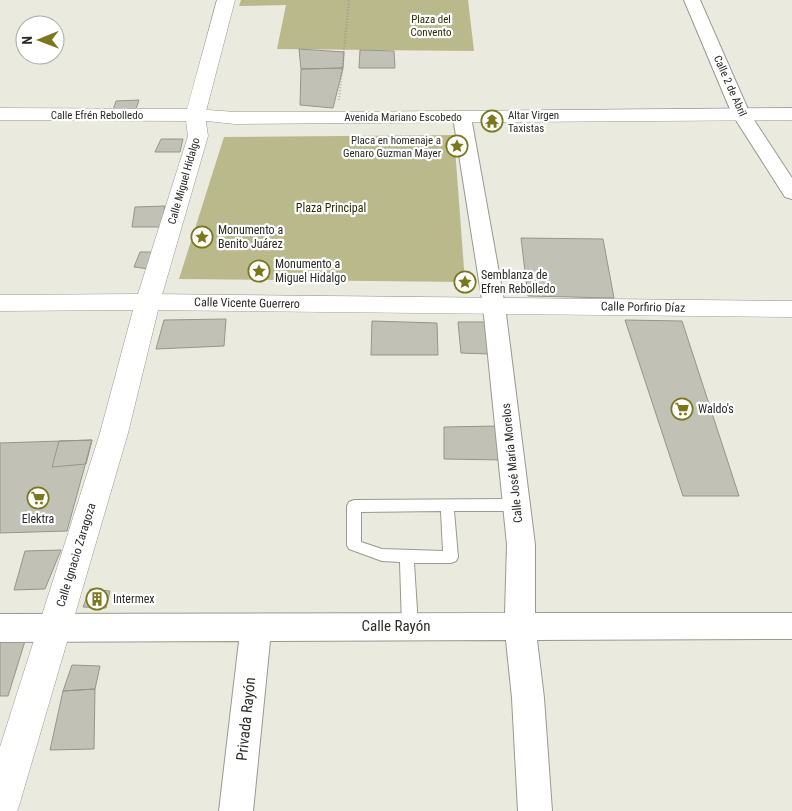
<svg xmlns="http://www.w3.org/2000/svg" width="792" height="811" font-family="'Roboto Condensed',sans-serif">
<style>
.green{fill:#bab98c}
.building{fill:#c1c1b6;stroke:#95958a}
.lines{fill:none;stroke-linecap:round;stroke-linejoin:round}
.service-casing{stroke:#99998f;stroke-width:2}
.minor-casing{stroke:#99998f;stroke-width:2}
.tertiary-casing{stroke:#99998f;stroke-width:1}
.secondary-casing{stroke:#99998f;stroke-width:1}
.path{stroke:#898982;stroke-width:2.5;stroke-dasharray:0.5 2.5;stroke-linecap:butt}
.service{fill:#fff;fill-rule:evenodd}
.minor{fill:#fff;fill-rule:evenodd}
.tertiary{fill:#fff;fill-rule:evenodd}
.secondary{fill:#fff;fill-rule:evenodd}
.labels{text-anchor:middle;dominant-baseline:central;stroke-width:4.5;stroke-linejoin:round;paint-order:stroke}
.far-park-label{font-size:11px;fill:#2e2c03;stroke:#fff}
.far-street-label{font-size:11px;fill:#2b2b27;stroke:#fff}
.far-poi-label{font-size:11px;fill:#2b2b27;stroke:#fff;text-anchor:start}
.park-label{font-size:12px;fill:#2e2c03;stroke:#fff}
.poi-label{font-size:12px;fill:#2b2b27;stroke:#fff;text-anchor:start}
.street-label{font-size:12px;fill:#2b2b27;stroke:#fff}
.near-street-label{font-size:15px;fill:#2b2b27;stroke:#fff}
</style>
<rect width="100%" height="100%" fill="#eaeadf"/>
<path class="green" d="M 241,0 L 468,0 L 474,51 L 277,49 L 286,5 L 239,6 Z
M 454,135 L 465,282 L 179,279 L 224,137 Z"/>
<path class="building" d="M 299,49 L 344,52 L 343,68 L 301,69 Z
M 360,50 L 394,51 L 395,68 L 359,68 Z
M 343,68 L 333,108 L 300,105 L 301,69 Z
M 139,100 L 136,109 L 113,110 L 116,101 Z
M 161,139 L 183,139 L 180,152 L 155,152 Z
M 165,206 L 161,227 L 132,227 L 135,207 Z
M 521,238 L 603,239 L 614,298 L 528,296 Z
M 140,252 L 152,252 L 149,269 L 134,267 Z
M 226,319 L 224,346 L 156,349 L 164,320 Z
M 625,320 L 682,321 L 739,496 L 683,496 Z
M 372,321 L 437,323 L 438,355 L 371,355 Z
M 458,322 L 487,322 L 489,354 L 461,353 Z
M 498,426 L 502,460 L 444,459 L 444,427 Z
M 92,440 L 67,531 L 0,533 L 0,443 Z
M 92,440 L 86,464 L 52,467 L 59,441 Z
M 61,550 L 45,589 L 14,590 L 25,551 Z
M 90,589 L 110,591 L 106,608 L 83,607 Z
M 0,640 L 25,641 L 8,696 L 0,696 Z
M 72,665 L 100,666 L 95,689 L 63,691 Z
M 95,689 L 94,749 L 50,750 L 63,691 Z"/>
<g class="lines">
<g class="service-casing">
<path id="service" d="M 516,499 L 521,501 L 523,505 L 521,509 L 516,511 L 454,511 L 458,557 L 456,561 L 451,563 L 414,563 L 418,626 L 415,631 L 410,633 L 405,631 L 402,626 L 400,562 L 382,561 L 349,549 L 347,545 L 347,506 L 349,502 L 354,500 ZM 441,511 L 443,551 L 382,549 L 361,542 L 361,512 Z"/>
</g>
<g class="minor-casing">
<path id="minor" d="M 684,0 L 700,0 L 750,114 L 792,178 L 792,199 L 785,197 L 732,114 Z
M 462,112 L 468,113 L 471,117 L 505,306 L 535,545 L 535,613 L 792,613 L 792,639 L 537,640 L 544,698 L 552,811 L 518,811 L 512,698 L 506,640 L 270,641 L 253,811 L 219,811 L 239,641 L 0,642 L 0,614 L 505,613 L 507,545 L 483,306 L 453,117 L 456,113 Z"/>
</g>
<g class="tertiary-casing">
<path id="tertiary" d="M 792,108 L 792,120 L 235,124 L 188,119 L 185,115 L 188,111 L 195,109 L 235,112 L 337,112 Z
M 148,294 L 792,301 L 792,317 L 148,310 L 139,308 L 136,302 L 139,296 Z"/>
</g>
<g class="secondary-casing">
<path id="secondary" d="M 217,0 L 235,0 L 205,115 L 208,136 L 160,302 L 128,433 L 19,806 L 17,811 L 0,811 L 0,747 L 100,433 L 133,310 L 0,311 L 0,295 L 138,294 L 188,136 L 186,121 L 0,120 L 0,108 L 187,109 Z"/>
</g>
<path class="path" d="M 339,100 L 349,0"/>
<use href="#service" class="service"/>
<use href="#minor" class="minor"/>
<use href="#tertiary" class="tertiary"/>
<use href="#secondary" class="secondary"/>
</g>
<defs>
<g id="temple-ring" transform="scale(1.125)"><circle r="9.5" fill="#fff" stroke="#7b771c" stroke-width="1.5"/><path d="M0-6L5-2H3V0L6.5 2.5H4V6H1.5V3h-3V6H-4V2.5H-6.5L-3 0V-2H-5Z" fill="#7b771c"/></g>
<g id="sight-ring" transform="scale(1.125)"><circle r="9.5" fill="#fff" stroke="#7b771c" stroke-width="1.5"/><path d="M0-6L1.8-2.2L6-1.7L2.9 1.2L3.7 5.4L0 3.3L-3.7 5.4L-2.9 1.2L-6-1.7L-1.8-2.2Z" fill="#7b771c"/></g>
<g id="supermarket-ring" transform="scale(1.125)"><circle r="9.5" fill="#fff" stroke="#7b771c" stroke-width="1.5"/><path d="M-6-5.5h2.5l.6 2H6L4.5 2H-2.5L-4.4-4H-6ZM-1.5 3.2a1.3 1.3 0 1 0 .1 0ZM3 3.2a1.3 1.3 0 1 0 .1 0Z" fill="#7b771c"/></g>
<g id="building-ring" transform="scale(1.125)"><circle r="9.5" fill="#fff" stroke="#7b771c" stroke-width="1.5"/><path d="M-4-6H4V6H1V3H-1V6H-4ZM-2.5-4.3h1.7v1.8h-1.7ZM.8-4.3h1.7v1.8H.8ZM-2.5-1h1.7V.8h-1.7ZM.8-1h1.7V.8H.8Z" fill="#7b771c"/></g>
</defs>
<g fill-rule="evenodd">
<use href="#temple-ring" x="492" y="121"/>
<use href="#sight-ring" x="457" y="146"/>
<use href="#sight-ring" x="202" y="237"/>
<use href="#sight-ring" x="259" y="271"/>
<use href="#sight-ring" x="465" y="282"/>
<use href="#supermarket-ring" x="682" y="409"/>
<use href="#supermarket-ring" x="38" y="498"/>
<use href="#building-ring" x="97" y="599"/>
</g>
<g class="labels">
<g class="far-park-label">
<text x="431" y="19">Plaza del<tspan x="431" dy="13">Convento</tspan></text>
</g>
<g class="far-street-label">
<text transform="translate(730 86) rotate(66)">Calle 2 de Abril</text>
<text x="97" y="115">Calle Efrén Rebolledo</text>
<text x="403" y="117">Avenida Mariano Escobedo</text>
<text transform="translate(184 181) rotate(-74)">Calle Miguel Hidalgo</text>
</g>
<g class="far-poi-label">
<text x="508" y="115">Altar Virgen<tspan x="508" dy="13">Taxistas</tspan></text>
<text x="441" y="140" text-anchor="end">Placa en homenaje a<tspan x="441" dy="13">Genaro Guzman Mayer</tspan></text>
</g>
<g class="park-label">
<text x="331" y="208">Plaza Principal</text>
</g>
<g class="poi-label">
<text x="218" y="230">Monumento a<tspan x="218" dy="14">Benito Juárez</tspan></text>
<text x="275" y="264">Monumento a<tspan x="275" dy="14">Miguel Hidalgo</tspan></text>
<text x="481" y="275">Semblanza de<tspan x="481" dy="14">Efren Rebolledo</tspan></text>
<text x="698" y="409">Waldo's</text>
<text x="38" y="519" text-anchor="middle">Elektra</text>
<text x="113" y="599">Intermex</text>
</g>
<g class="street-label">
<text transform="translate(247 303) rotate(1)">Calle Vicente Guerrero</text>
<text transform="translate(643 307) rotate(1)">Calle Porfirio Díaz</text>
<text transform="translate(512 463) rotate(-96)">Calle José María Morelos</text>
<text transform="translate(76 555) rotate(-73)">Calle Ignacio Zaragoza</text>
</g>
<g class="near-street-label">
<text x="396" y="626">Calle Rayón</text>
<text transform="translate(246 719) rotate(-84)">Privada Rayón</text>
</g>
</g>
<g transform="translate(40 40) rotate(269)"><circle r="24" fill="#ffffff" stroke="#aaaaa9"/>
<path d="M0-4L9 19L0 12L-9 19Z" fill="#7b771c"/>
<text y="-8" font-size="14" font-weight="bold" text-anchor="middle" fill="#2b2b27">N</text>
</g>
</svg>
